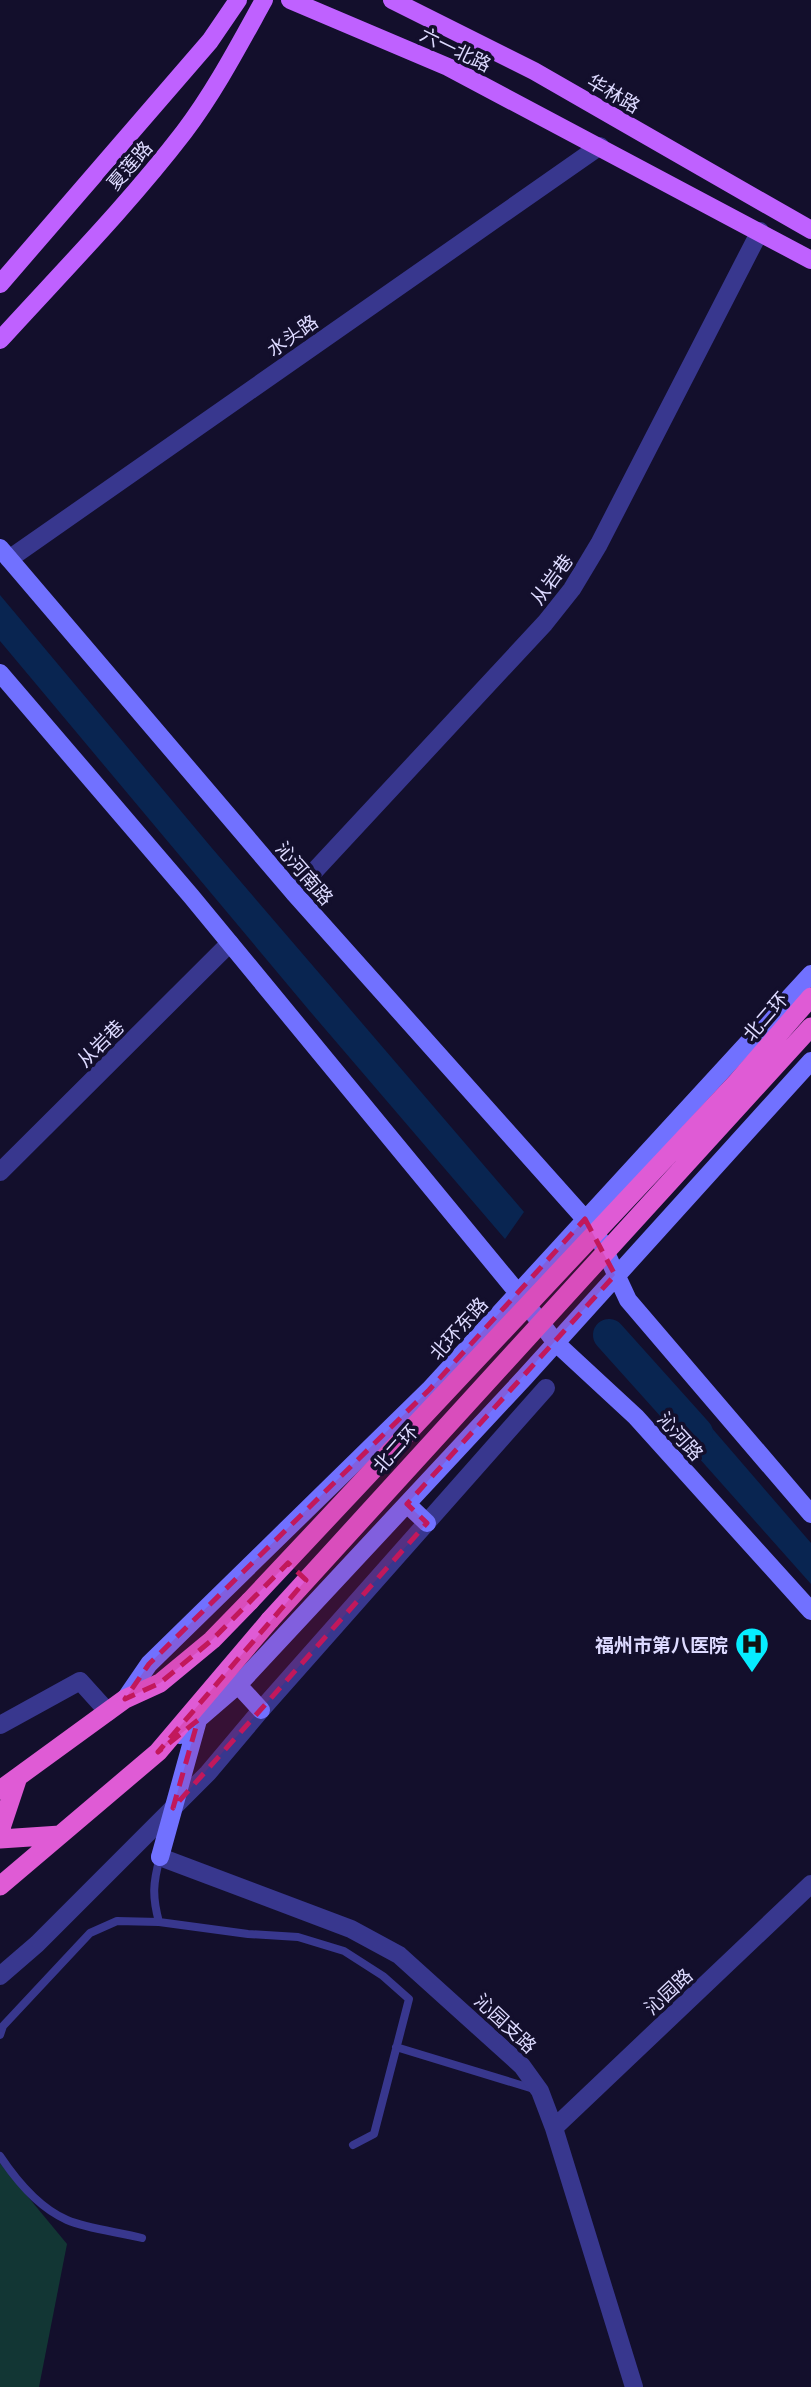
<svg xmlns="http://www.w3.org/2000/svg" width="811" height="2387" font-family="Barlow,'Noto Sans SC',sans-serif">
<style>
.green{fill:#123634}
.water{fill:#092551}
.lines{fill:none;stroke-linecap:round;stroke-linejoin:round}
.river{stroke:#092551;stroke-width:32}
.service{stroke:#38378e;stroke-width:8}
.tertiary{stroke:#38378e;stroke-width:18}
.secondary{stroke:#7171ff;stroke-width:18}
.primary{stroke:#bf61ff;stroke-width:18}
.trunk{stroke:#df5bd5;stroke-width:19}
.trunk-bridge{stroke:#df5bd5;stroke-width:19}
.marked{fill:#c2185b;fill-opacity:0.2;stroke:#c2185b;stroke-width:5;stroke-dasharray:14 9;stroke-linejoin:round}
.labels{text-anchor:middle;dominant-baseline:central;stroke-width:7;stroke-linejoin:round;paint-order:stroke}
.street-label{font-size:19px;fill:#dddaff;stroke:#130f2c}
.poi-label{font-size:19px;font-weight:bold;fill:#dddaff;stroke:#130f2c;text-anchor:end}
</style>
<rect width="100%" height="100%" fill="#130f2c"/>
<path class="green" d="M 0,2163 L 67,2244 L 39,2387 L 0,2387 Z"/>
<path class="water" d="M 0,595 L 211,847 L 524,1212 L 505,1239 L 308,1009 L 0,641 Z
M 679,1390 L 811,1543 L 811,1584 L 658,1412 Z"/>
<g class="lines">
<path class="river" d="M 609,1335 L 697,1433"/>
<path class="service" d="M 159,1922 C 152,1896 153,1883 160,1857
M 0,2035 L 3,2026 L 90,1933 L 117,1921 L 159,1922 L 248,1934 L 298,1937 L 344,1951 L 383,1976 L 409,1999 L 374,2134 L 353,2145
M 396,2047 L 537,2090
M 0,2156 C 16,2180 39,2208 67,2220 C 88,2229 119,2232 142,2238"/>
<path class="tertiary" d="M 9,559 L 600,146
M 294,893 L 545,623 L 572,589 L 599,544 L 760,231
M 0,1172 L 230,943
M 0,1725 L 80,1681 L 108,1712
M 160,1857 L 351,1929 L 399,1955 L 522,2066 L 540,2091 L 554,2128 L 634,2387
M 0,1976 L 37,1944 L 208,1773 L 261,1710 L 546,1388
M 554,2128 L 811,1884"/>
<path class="secondary" d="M 0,548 L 294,893 L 585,1219 L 600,1240 L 628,1300 L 811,1514
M 0,673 L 191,896 L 518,1293 L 556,1343 L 636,1417 L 811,1611
M 407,1504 L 427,1523
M 238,1685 L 261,1710
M 125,1699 L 149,1664 L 429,1390 L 811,974
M 180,1735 L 238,1685 L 525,1377 L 811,1061
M 160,1857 L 198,1720"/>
<path class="primary" d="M 290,0 L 448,67 L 811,260
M 392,0 L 534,71 L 811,230
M 0,284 L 210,41 L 238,0
M 0,340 C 62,272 128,205 184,132 C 215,91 239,45 264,0"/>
<path class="trunk" d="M 0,1790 L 125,1699 L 160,1683 L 212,1640 L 250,1601
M 0,1831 L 18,1777
M 0,1839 L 60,1835
M 0,1886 L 158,1752 L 270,1620"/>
<path class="trunk-bridge" d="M 250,1601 L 737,1082 L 811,997
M 270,1620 L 811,1027"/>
</g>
<path class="marked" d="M 585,1219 L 615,1275 L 407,1504 L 427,1523 L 173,1808 L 198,1720 L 158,1752 L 306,1580 L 288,1563 L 212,1640 L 160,1683 L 125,1699 L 149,1664 L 429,1390 Z"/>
<defs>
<g id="hospital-pin" transform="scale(1.75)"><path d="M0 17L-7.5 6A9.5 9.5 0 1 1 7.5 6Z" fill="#06edff" stroke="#130f2c"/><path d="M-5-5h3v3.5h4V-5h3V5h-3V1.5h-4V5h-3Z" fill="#111"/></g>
</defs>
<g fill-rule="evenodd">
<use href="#hospital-pin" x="752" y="1644"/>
</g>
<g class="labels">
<g class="street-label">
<text transform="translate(456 49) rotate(26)">六一北路</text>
<text transform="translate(614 93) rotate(30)">华林路</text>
<text transform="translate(129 165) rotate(-49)">夏莲路</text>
<text transform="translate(292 335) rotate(-35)">水头路</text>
<text transform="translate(551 579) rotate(-54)">从岩巷</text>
<text transform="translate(305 873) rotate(49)">沁河南路</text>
<text transform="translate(765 1016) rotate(-49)">北二环</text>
<text transform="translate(100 1043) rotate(-45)">从岩巷</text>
<text transform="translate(458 1328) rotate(-48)">北环东路</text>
<text transform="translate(681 1436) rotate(48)">沁河路</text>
<text transform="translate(395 1448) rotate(-48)">北二环</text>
<text transform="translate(668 1991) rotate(-43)">沁园路</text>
<text transform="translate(506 2023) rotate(43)">沁园支路</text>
</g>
<g class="poi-label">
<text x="728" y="1644">福州市第八医院</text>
</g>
</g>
</svg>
